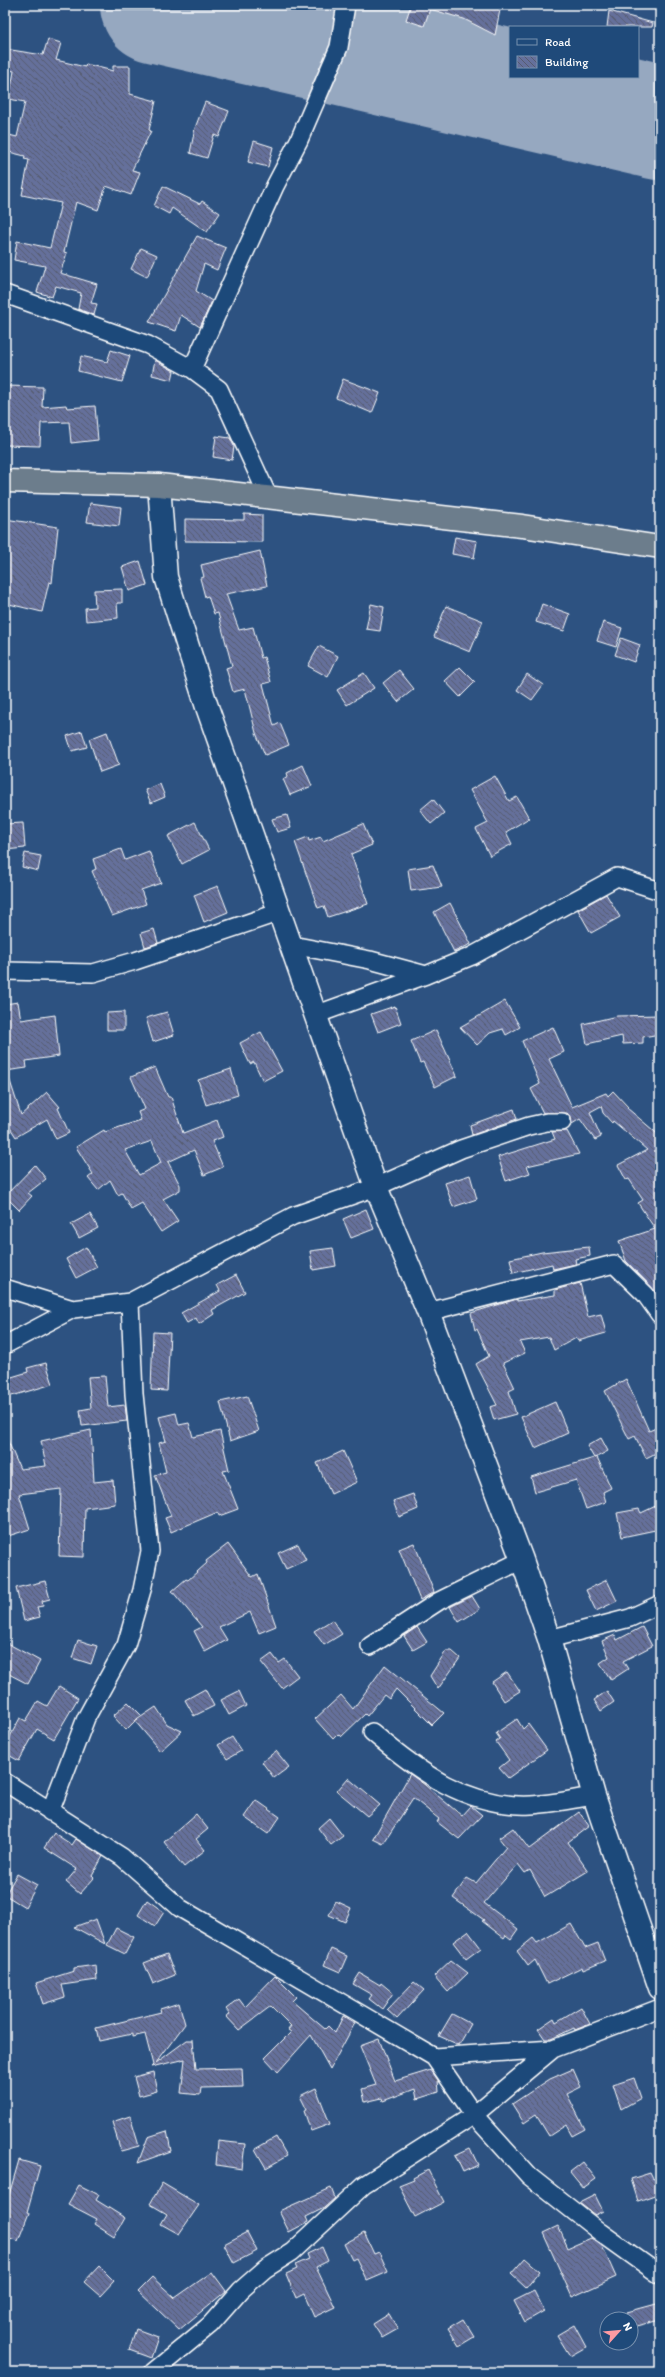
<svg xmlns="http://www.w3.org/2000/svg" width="665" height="2377" font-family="Itim,sans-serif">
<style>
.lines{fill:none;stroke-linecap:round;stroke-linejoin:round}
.runway{stroke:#96a8c0;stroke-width:116}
.building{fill:url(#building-back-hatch);stroke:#fff;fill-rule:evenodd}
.street-casing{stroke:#fff;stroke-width:20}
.secondary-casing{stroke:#fff;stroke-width:25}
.highway-casing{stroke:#fff;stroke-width:25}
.street{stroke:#1f4a7a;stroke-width:17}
.secondary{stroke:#1f4a7a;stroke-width:22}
.highway{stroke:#6c7d8c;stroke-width:22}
</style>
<defs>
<pattern id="building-back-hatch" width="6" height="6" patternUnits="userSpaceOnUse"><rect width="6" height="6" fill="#65709b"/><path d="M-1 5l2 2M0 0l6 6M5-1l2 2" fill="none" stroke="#575c70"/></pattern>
</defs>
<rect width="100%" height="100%" fill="#2d5281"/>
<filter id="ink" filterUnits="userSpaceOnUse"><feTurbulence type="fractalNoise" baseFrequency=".025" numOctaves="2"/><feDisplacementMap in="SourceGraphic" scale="8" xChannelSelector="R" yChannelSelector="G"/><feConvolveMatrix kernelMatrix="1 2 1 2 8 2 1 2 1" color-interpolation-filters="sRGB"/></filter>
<g filter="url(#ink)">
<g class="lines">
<path class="runway" d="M 158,5 L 660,122"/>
</g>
<path class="building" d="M 411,5 L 501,5 L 495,35 L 464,19 L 430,9 L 431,6 L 424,26 L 406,20 Z
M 609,11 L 653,23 L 652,27 L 607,27 Z
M 48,39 L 61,43 L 56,60 L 85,67 L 86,64 L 113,71 L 113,66 L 130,66 L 130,94 L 156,101 L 149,130 L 151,131 L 132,170 L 140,172 L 131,195 L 106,186 L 98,210 L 76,202 L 64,252 L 67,253 L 60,273 L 97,284 L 91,303 L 97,304 L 94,315 L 78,309 L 81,293 L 56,286 L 52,297 L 37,292 L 45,266 L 14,260 L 17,241 L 50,248 L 61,203 L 22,195 L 29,160 L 24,159 L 25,156 L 5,151 L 5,134 L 17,137 L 25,102 L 9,99 L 14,71 L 5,69 L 5,49 L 43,55 Z
M 205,102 L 229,111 L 219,137 L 214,135 L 207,158 L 190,153 L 195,128 Z
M 254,141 L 273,147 L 268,167 L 248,162 Z
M 163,186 L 200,204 L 202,201 L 220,213 L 207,232 L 172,208 L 169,214 L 154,206 Z
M 197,236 L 226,248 L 217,270 L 204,264 L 196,291 L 212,301 L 201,325 L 200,327 L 181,315 L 176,331 L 149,322 Z
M 141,248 L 157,255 L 147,277 L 131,269 Z
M 111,350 L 130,356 L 122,382 L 78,371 L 81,356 L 107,362 Z
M 155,360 L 174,371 L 172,380 L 152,375 Z
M 343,379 L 380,393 L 372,413 L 336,398 Z
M 6,386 L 43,387 L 42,407 L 66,405 L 67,408 L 95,406 L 98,440 L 71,443 L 69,422 L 41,423 L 40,446 L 5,445 Z
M 216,436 L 230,438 L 234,446 L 232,460 L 213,457 Z
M 90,503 L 121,507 L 119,526 L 87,522 Z
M 244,514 L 262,515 L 262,542 L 185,541 L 185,519 L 244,520 Z
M 5,519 L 58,527 L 52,583 L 49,582 L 42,612 L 5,603 L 5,552 L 9,534 L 5,533 Z
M 455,537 L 477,541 L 474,558 L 452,554 Z
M 260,551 L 267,586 L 226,594 L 239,630 L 253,627 L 261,658 L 264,657 L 271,682 L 263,684 L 274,726 L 280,723 L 289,745 L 265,755 L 256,733 L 245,689 L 233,692 L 226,668 L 232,666 L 218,613 L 214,614 L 208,596 L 205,597 L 200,578 L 204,577 L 201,565 Z
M 140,561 L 147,585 L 129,591 L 122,567 Z
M 122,589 L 122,603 L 117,603 L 118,618 L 86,621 L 85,608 L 95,607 L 94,590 Z
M 371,604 L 384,607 L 380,631 L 366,629 Z
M 542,604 L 570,614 L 564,631 L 536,622 Z
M 446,606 L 483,621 L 470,652 L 434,637 Z
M 603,622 L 622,628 L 616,647 L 597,641 Z
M 621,638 L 640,645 L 634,662 L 615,655 Z
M 319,646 L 338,656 L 328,677 L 308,666 Z
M 460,667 L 475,682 L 460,697 L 445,681 Z
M 399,670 L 414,689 L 398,702 L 383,683 Z
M 364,673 L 374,688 L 347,705 L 337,690 Z
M 527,674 L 543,685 L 532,700 L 517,690 Z
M 82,731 L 87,747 L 72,751 L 67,736 Z
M 107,732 L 119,765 L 100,772 L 89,739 Z
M 303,765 L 312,786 L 290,795 L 283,779 L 288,776 L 287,773 Z
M 495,776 L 509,801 L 517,797 L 529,818 L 506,832 L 512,844 L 490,856 L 476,829 L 488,823 L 470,790 Z
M 160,784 L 165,797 L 151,803 L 145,790 Z
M 433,799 L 444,813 L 431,824 L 420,810 Z
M 287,815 L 291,828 L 277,832 L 272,819 Z
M 195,822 L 209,850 L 182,864 L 168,836 Z
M 23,823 L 25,848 L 5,850 L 5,824 Z
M 363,824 L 372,845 L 351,854 L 368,904 L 328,917 L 324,906 L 318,908 L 295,842 L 308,837 L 309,841 L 321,837 L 323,841 Z
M 121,849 L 125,860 L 149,851 L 161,883 L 141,890 L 146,904 L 112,916 L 92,871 L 96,869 L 93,859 Z
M 25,853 L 41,856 L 38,871 L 22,867 Z
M 433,865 L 442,887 L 411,891 L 408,869 Z
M 218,886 L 228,912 L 204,922 L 194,895 Z
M 606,894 L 620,917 L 591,933 L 578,910 Z
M 450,903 L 471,944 L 454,952 L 434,912 Z
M 154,929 L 158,943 L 145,947 L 141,933 Z
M 505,1001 L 520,1027 L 506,1035 L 503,1029 L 490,1033 L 477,1045 L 460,1027 Z
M 18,1002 L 21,1020 L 55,1015 L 59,1056 L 26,1061 L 27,1068 L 5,1071 L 5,1004 Z
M 395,1006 L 401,1023 L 378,1032 L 371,1014 Z
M 124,1012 L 124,1030 L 107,1030 L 107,1013 Z
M 167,1012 L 174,1035 L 153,1042 L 146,1018 Z
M 660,1015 L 660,1034 L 643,1037 L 643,1043 L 623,1044 L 622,1036 L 587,1044 L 583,1024 L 617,1016 Z
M 553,1027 L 564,1052 L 549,1059 L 572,1107 L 606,1093 L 608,1096 L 613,1091 L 628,1107 L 627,1108 L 660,1136 L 660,1296 L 626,1261 L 619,1241 L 655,1229 L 638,1203 L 643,1200 L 629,1179 L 626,1180 L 618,1165 L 647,1150 L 613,1121 L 612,1123 L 603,1113 L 601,1106 L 590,1112 L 601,1137 L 595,1140 L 580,1119 L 572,1124 L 571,1117 L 567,1113 L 543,1113 L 531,1089 L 540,1084 L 522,1041 Z
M 436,1030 L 457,1076 L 435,1087 L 423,1062 L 420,1063 L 411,1041 Z
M 261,1032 L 282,1071 L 263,1081 L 254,1062 L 250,1064 L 240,1043 Z
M 155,1067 L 168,1097 L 171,1097 L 183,1133 L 217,1120 L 223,1137 L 212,1141 L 223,1167 L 204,1175 L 194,1150 L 168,1162 L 180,1185 L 180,1190 L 163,1199 L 178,1221 L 161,1232 L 142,1203 L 131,1209 L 122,1193 L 118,1195 L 110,1180 L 98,1190 L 88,1178 L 93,1174 L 76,1147 L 104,1130 L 105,1132 L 141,1120 L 138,1112 L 145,1109 L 131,1077 ZM 152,1141 L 161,1163 L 139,1175 L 125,1150 Z
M 231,1069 L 238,1095 L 206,1105 L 198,1080 Z
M 5,1075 L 8,1075 L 21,1115 L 47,1092 L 60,1107 L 58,1108 L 69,1133 L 56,1139 L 47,1119 L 16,1137 L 5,1120 Z
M 514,1109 L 517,1119 L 472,1135 L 470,1125 Z
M 567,1131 L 579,1154 L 527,1166 L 530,1173 L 506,1181 L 498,1157 L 555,1139 L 552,1132 Z
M 35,1165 L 46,1179 L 28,1193 L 32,1196 L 19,1210 L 5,1196 Z
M 470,1175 L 477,1199 L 453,1207 L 445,1183 Z
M 366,1209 L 374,1229 L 351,1238 L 343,1219 Z
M 90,1214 L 98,1228 L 79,1238 L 71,1224 Z
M 86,1247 L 97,1267 L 76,1278 L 66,1259 Z
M 589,1247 L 590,1256 L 575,1259 L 576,1264 L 553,1269 L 552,1264 L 513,1273 L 510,1259 L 542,1252 Z
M 333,1248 L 336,1266 L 313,1270 L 310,1251 Z
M 236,1275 L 245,1292 L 212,1310 L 214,1314 L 199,1324 L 196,1318 L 187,1323 L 181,1313 L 220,1291 L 217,1285 Z
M 580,1283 L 588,1317 L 601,1314 L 606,1333 L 578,1341 L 576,1338 L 554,1350 L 549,1337 L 520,1342 L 525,1353 L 503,1363 L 515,1388 L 509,1391 L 516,1414 L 494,1420 L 490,1407 L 497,1405 L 476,1364 L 489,1356 L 477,1329 L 475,1330 L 471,1313 L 517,1299 L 517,1301 L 555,1295 L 555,1290 Z
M 153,1332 L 170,1333 L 167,1391 L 151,1390 Z
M 46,1363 L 53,1384 L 5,1398 L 5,1379 L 28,1372 L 27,1368 Z
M 105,1376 L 108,1407 L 125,1405 L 127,1421 L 82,1426 L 80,1410 L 91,1408 L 88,1377 Z
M 626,1379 L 649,1431 L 656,1428 L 660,1435 L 660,1451 L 646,1458 L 635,1436 L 629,1439 L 605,1391 Z
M 247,1396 L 259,1431 L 230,1441 L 220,1402 Z
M 555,1402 L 568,1433 L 535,1448 L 521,1417 Z
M 176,1413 L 179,1425 L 189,1423 L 193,1437 L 220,1431 L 229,1470 L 223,1471 L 238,1509 L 219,1516 L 218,1512 L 171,1532 L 165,1518 L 171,1516 L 155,1475 L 166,1472 L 159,1443 L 166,1441 L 159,1417 Z
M 91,1430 L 94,1482 L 113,1480 L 115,1504 L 85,1508 L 84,1557 L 59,1556 L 61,1489 L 19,1494 L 30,1529 L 5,1537 L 5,1434 L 20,1469 L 46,1466 L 41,1441 Z
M 601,1438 L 608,1451 L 595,1458 L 597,1457 L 611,1488 L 603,1492 L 606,1502 L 586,1509 L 576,1480 L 535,1492 L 531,1477 L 594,1458 L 587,1446 Z
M 343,1451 L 357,1482 L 331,1494 L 317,1463 Z
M 413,1494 L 418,1509 L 399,1517 L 393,1501 Z
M 660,1504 L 660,1529 L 622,1537 L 617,1513 L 639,1509 L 641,1513 Z
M 414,1543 L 434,1592 L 420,1600 L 399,1549 Z
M 228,1544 L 252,1577 L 258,1574 L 276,1626 L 259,1633 L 250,1612 L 219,1627 L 227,1640 L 205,1652 L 194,1631 L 202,1627 L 172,1591 L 186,1579 L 188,1580 L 207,1563 L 206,1561 Z
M 298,1544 L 306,1560 L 286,1569 L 278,1553 Z
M 607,1580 L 617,1601 L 596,1611 L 586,1590 Z
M 45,1581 L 50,1599 L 42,1601 L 43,1606 L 37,1607 L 40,1617 L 24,1621 L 16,1588 Z
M 472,1596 L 480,1609 L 459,1622 L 450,1607 Z
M 332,1620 L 342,1634 L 324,1645 L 314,1631 Z
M 417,1627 L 427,1642 L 413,1650 L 404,1636 Z
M 642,1627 L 652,1646 L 623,1661 L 628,1669 L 611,1680 L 600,1663 L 609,1657 L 602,1641 L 615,1635 L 617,1640 Z
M 78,1640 L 97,1646 L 91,1664 L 72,1658 Z
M 5,1642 L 40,1661 L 28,1684 L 5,1672 Z
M 446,1651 L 452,1651 L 460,1658 L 438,1689 L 430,1676 Z
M 272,1654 L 279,1663 L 285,1659 L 298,1676 L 282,1688 L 261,1662 Z
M 385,1665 L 444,1713 L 432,1725 L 396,1689 L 389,1699 L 384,1695 L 367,1716 L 365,1714 L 341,1737 L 338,1734 L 333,1739 L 315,1719 L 341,1695 L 353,1709 Z
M 507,1672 L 520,1691 L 504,1701 L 492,1682 Z
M 59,1686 L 78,1698 L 54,1739 L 37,1729 L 19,1761 L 5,1753 L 5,1746 L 20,1718 L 26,1721 L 38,1701 L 47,1706 Z
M 205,1689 L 214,1706 L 194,1716 L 185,1700 Z
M 239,1691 L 246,1706 L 229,1715 L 221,1700 Z
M 607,1691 L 614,1702 L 601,1711 L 594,1700 Z
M 128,1702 L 141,1715 L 126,1730 L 113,1716 Z
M 156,1707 L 167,1724 L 182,1731 L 160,1751 L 135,1721 Z
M 517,1719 L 523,1729 L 528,1724 L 547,1750 L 508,1778 L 499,1768 L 509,1760 L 496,1742 L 500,1739 L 496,1733 Z
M 232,1737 L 241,1751 L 227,1759 L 218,1745 Z
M 276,1751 L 289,1767 L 274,1778 L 262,1762 Z
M 410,1774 L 425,1785 L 462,1816 L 471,1806 L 482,1815 L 459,1839 L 437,1822 L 439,1819 L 413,1798 L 383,1844 L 373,1839 Z
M 348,1778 L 380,1805 L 367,1816 L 337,1791 Z
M 256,1800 L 280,1817 L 268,1834 L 244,1817 Z
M 579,1812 L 589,1826 L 568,1842 L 588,1871 L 545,1897 L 530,1870 L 525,1873 L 518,1864 L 484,1903 L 518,1929 L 511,1939 L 506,1935 L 504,1938 L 482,1921 L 484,1920 L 453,1898 L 467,1878 L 476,1883 L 506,1847 L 499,1838 L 513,1828 L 529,1849 Z
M 196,1814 L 208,1829 L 196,1839 L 205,1850 L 184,1867 L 164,1842 Z
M 329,1818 L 343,1836 L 331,1845 L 318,1828 Z
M 54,1833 L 72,1845 L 76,1839 L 103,1856 L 92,1876 L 94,1878 L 80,1894 L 66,1882 L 77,1869 L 44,1848 Z
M 17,1874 L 37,1885 L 25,1907 L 5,1895 Z
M 147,1900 L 164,1912 L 155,1926 L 138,1915 Z
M 336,1901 L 351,1908 L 345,1922 L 329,1915 Z
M 96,1919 L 105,1944 L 74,1927 Z
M 571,1924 L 585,1948 L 598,1943 L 605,1961 L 583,1970 L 582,1967 L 547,1984 L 535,1960 L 528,1966 L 517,1951 L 533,1938 L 537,1943 Z
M 116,1928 L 134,1937 L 125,1954 L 107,1945 Z
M 468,1931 L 481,1948 L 466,1959 L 453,1942 Z
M 331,1949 L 347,1956 L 340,1972 L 324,1965 Z
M 167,1954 L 175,1975 L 153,1984 L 144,1963 Z
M 451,1960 L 468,1973 L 448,1992 L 434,1976 Z
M 96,1965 L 97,1980 L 62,1985 L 65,1997 L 43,2004 L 36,1983 L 74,1971 L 74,1968 Z
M 360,1973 L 380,1985 L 381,1983 L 393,1993 L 382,2009 L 369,1999 L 372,1995 L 353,1984 Z
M 275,1976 L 296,1997 L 292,2001 L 325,2029 L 328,2026 L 335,2033 L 343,2016 L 355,2023 L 330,2069 L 311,2035 L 278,2072 L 265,2058 L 291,2032 L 288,2030 L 291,2026 L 271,2006 L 239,2030 L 226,2016 L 230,2014 L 226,2009 L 239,1999 L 245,2007 Z
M 414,1982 L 424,1990 L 397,2019 L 387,2010 Z
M 179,2003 L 185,2024 L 156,2063 L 187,2040 L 193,2040 L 196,2069 L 242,2068 L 243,2087 L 201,2088 L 200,2095 L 181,2093 L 185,2059 L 151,2067 L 153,2065 L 145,2034 L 132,2037 L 132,2034 L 99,2041 L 96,2028 L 161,2012 L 160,2009 Z
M 581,2007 L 590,2024 L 575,2030 L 574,2028 L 551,2039 L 545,2039 L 538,2029 L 554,2018 L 556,2022 Z
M 452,2014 L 471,2024 L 459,2045 L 439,2036 Z
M 379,2039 L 395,2081 L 431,2070 L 438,2080 L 439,2092 L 417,2099 L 415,2089 L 383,2101 L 382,2098 L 365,2102 L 362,2089 L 376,2085 L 360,2046 Z
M 573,2069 L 581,2087 L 567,2094 L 585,2129 L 572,2136 L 566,2125 L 549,2136 L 536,2115 L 524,2123 L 512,2104 L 550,2079 Z
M 153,2072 L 157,2091 L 139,2096 L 134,2077 Z
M 634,2078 L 641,2098 L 621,2109 L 613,2085 Z
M 316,2088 L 330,2124 L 311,2131 L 304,2111 L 307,2110 L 300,2096 Z
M 130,2116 L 139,2146 L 121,2151 L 112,2122 Z
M 167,2131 L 171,2151 L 138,2163 L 148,2137 Z
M 276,2137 L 287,2156 L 266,2168 L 255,2149 Z
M 218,2141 L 245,2144 L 242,2169 L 216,2165 Z
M 470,2148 L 478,2165 L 463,2172 L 455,2155 Z
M 19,2160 L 40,2166 L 27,2212 L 29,2213 L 18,2241 L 5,2236 L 5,2209 Z
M 583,2162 L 596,2179 L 583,2188 L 570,2172 Z
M 428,2170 L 444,2202 L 415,2217 L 399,2186 L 414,2180 L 413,2178 Z
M 650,2173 L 653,2179 L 660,2176 L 660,2193 L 638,2201 L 631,2179 Z
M 162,2183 L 199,2205 L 179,2234 L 161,2224 L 167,2214 L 150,2204 Z
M 79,2185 L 99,2195 L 96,2200 L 125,2218 L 114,2237 L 94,2224 L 97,2219 L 68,2204 Z
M 331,2188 L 335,2198 L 324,2208 L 306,2217 L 308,2222 L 289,2232 L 279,2211 Z
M 595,2195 L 603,2211 L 595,2215 L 579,2203 Z
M 558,2226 L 568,2248 L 591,2238 L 602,2246 L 616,2277 L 572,2297 L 543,2233 Z
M 247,2232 L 257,2251 L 234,2263 L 224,2244 Z
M 364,2233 L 374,2254 L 379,2252 L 388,2272 L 367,2281 L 356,2258 L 352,2260 L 344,2244 Z
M 322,2247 L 328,2261 L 316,2267 L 335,2307 L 314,2317 L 304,2294 L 296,2298 L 286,2274 L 297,2269 L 295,2265 L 309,2259 L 307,2254 Z
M 525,2258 L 540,2271 L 526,2288 L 511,2274 Z
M 99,2266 L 114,2281 L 100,2296 L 84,2282 Z
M 212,2272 L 226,2291 L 179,2330 L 138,2291 L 152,2277 L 175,2298 Z
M 534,2291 L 544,2311 L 525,2322 L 514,2301 Z
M 660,2303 L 660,2320 L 632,2327 L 627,2312 Z
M 389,2314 L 398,2329 L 382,2338 L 373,2324 Z
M 463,2319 L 474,2337 L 459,2346 L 448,2328 Z
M 574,2325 L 586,2347 L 570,2356 L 557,2335 Z
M 136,2329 L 158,2337 L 151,2358 L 129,2350 Z"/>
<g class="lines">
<g class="street-casing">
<path id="street" d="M 5,294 L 148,345 L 192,369 L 219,389 L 268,496
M 192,369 L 275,186 L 299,140 L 339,47 L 346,5
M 292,945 L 370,960 L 426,975 L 315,1015
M 5,971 L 93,973 L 135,961 L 280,912
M 426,975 L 472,956 L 617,877 L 660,891
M 5,1288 L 73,1309
M 428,1312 L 614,1264 L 645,1294 L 660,1315
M 5,1345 L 73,1309 L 130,1302 L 293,1216 L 376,1187 L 461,1149 L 529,1126 L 547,1122 L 562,1122
M 549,1639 L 630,1618 L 660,1604
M 370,1646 L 439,1601 L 522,1560
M 372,1732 C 418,1771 467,1808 531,1805 C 552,1804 573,1799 594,1796
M 5,1782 L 122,1857 L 180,1908 L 434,2057 L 474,2115 L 529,2176 L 600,2232 L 660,2275
M 50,1812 L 86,1718 L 126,1645 L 142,1590 L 150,1551 L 134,1394 L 130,1302
M 434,2057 L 553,2049 L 660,2008
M 153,2372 L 210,2325 L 241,2290 L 265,2269 L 292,2252 L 364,2185 L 474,2115 L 553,2049"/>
</g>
<g class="secondary-casing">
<path id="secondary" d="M 159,485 L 166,577 L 206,704 L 376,1187 L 428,1312 L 522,1560 L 549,1639 L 594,1796 L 660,1988"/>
</g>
<g class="highway-casing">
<path id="highway" d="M 5,481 L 159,485 L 522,526 L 660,547"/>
</g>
<use href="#street" class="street"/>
<use href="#secondary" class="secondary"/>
<use href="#highway" class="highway"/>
</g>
</g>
<rect width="665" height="2377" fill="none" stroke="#1f4a7a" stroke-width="20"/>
<rect x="10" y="10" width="645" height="2357" fill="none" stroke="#fff" stroke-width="1.5" filter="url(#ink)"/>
<rect x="509" y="26" width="130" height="52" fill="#1f4a7a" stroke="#7992af"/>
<rect x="517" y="39" width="20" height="6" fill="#1f4a7a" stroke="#7992af"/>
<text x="545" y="46" font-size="12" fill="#ffffff">Road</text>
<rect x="517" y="56" width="20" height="12" fill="url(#building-back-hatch)" stroke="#7992af"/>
<text x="545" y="66" font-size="12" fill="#ffffff">Building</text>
<g transform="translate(619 2331) rotate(63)"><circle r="19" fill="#1f4a7a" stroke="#7992af"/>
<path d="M0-3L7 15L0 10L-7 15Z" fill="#ff9aa2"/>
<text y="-6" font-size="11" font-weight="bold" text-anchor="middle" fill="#ffffff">N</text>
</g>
</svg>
